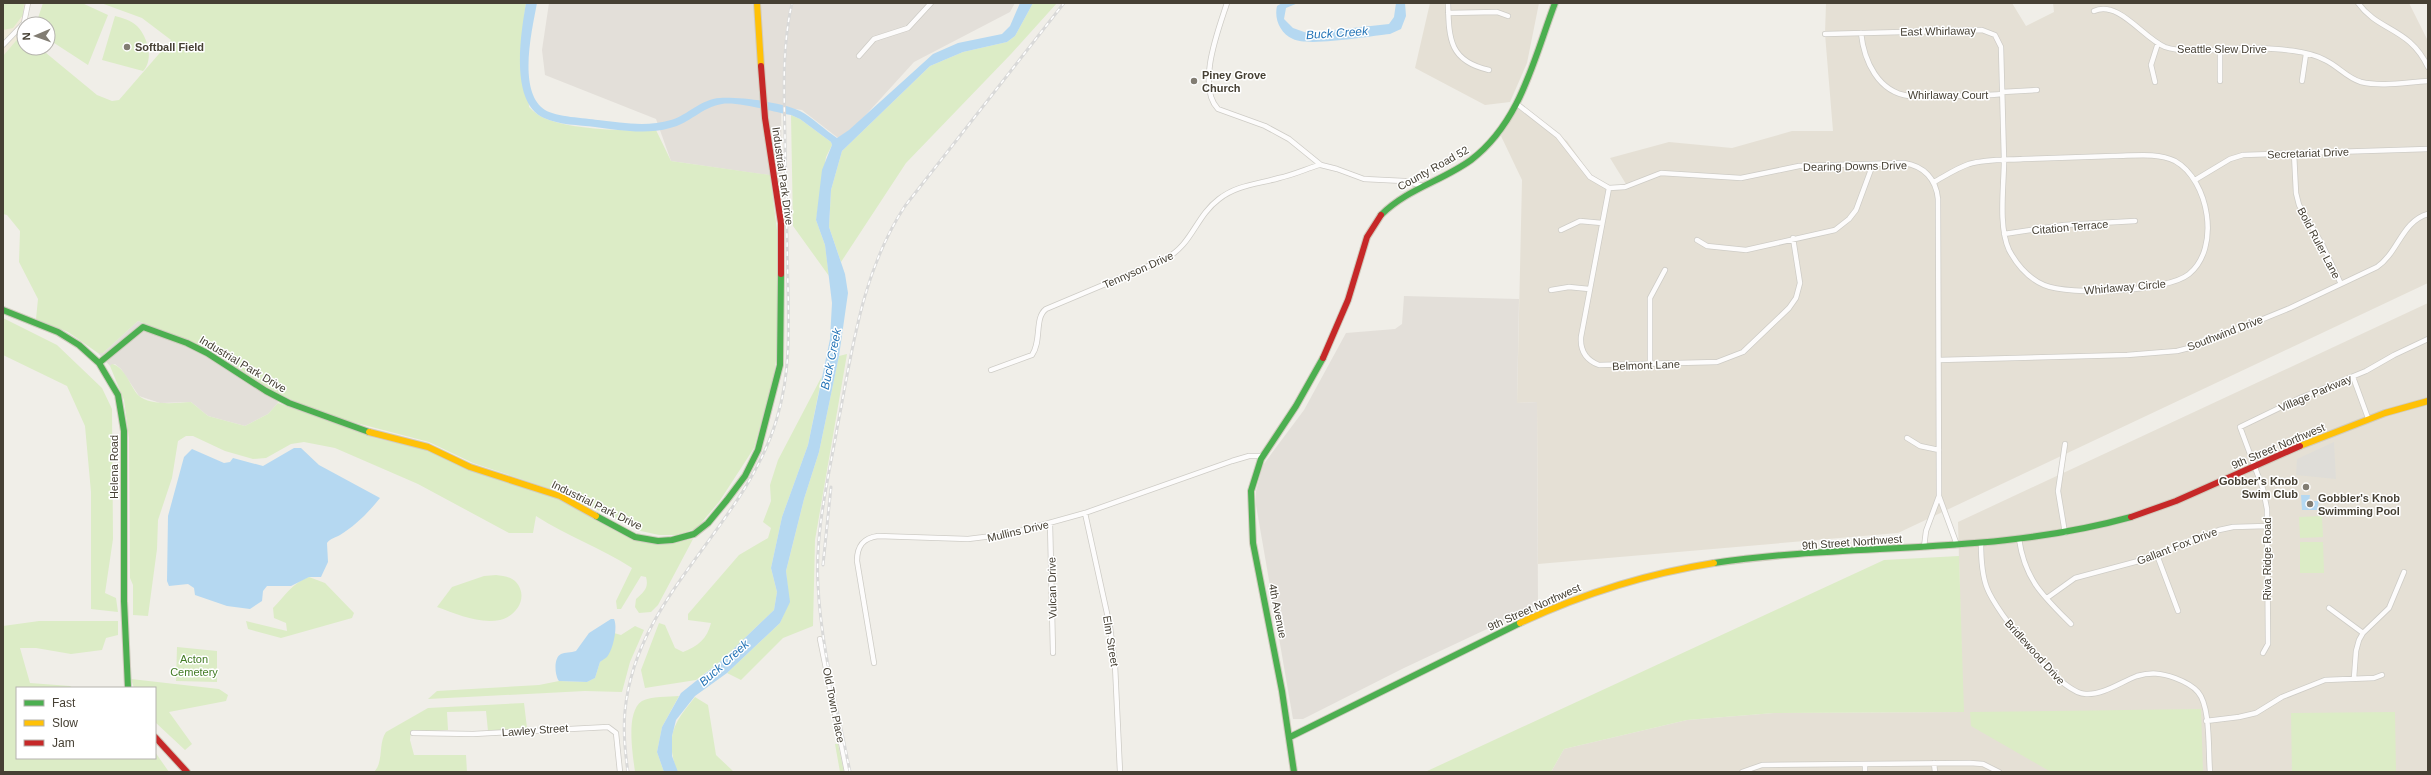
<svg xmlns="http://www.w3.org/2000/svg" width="2431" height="775" font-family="Arial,sans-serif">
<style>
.residential{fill:#e5e0d5}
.industrial{fill:#e3dfd9}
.education{fill:#efead9}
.green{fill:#dcecc6}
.parking{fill:#dfddd8}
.water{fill:#b5d8f1}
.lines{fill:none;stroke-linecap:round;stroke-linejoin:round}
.street-casing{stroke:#ceccc6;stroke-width:6}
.fast-casing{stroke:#d0cbbe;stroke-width:8}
.slow-casing{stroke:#d0cbbe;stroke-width:8}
.jam-casing{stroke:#d0cbbe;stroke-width:8}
.street{stroke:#fdfcfc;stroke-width:4.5}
.fast{stroke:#4caf50;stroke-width:6}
.slow{stroke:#ffc107;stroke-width:6}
.jam{stroke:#c62828;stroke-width:6}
.rail-casing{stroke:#d9d9d8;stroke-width:3}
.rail{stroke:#fff;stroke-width:1.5;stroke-dasharray:4.5;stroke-linecap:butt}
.poi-dot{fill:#827d73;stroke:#fff;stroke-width:1.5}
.labels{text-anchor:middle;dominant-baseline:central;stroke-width:3;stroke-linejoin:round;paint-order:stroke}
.street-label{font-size:11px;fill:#464034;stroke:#fff}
.poi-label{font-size:11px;font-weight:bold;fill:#464034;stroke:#fff;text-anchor:start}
.park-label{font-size:11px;fill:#427b24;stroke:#fff}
.water-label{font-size:12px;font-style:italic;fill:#2776b8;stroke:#fff}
</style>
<rect width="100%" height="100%" fill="#f0eee8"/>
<path class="residential" d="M 1430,3 L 1539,3 L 1527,63 L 1510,102 L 1485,105 L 1415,68 Z
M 1826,3 L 2012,3 L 2026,26 L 2054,12 L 2053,3 L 2409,3 L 2428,41 L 2428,283 L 1898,533 L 1538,564 L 1537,402 L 1517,403 L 1522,180 L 1501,136 L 1519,107 L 1567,141 L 1593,178 L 1603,184 L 1615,186 L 1626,184 L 1610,158 L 1669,142 L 1732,148 L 1792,131 L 1833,131 L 1825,34 Z
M 2428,303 L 2428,772 L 1551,772 L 1564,749 L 1687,720 L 1774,713 L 1963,712 L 1958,522 Z"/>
<path class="industrial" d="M 549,3 L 1015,3 L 1010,12 L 914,62 L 842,141 L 802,110 L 781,107 L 782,177 L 671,161 L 656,119 L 545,75 L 542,50 Z
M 1404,296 L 1519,299 L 1517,403 L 1537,402 L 1538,605 L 1404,668 L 1303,719 L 1293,719 L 1256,505 L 1256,491 L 1263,465 L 1304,410 L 1346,333 L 1395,329 L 1402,324 Z
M 138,321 L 206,347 L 273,391 L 278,403 L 268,414 L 245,426 L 208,416 L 191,402 L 160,403 L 139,396 L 121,369 L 115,364 L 110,366 L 98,353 L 103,353 Z"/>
<path class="education" d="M 3,3 L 31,3 L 20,36 L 3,56 Z"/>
<path class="green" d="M 3,3 L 24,3 L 23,15 L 13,28 L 3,30 Z
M 43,3 L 82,3 L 108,15 L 88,65 L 48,39 L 48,24 L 36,24 Z
M 101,3 L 526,3 L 524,17 L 529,107 C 533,111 539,116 544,118 C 571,130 626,131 656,130 L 671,161 L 770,175 L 778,238 L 778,345 L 774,376 L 754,448 L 719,502 L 697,528 L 679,535 L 659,535 L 641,531 L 560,492 L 473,463 L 429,442 L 322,414 L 273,391 L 206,347 L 138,321 L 103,353 L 98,353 L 68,332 L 36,319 L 38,299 L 19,262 L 20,231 L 7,215 L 3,214 L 3,56 L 20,36 L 24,36 L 24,48 L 40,48 L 97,95 L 112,101 L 119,100 L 171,40 L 142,18 Z
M 1033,3 L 1057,3 L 1011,54 L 906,163 L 841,262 L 829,227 L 831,190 L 842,151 L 930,66 L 963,52 L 1007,42 L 1015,36 Z
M 115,16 C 122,18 131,20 137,26 C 148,37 154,60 143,71 L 102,60 Z
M 791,115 L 800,119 L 831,142 L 832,145 L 826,157 L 816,220 L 825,245 L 829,276 L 793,226 Z
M 3,318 L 57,345 L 102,388 L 112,409 L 113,539 L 105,593 L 116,598 L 118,612 L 91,609 L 91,492 L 85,426 L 67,386 L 3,355 Z
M 847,354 L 815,540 L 813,626 L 783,638 L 741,680 L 727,673 L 780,623 L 789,602 L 786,571 L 804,499 L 819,452 L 839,356 Z
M 112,364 C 125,367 130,386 138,395 C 149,406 176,403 191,402 L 208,416 L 245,426 L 268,414 L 278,403 L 375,438 L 427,450 L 469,470 L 556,498 L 627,537 L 642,542 L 661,544 L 693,539 L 658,605 L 651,612 L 639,613 L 635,607 L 636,599 C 644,592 649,588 646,577 L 641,576 L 621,609 L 617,609 L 616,601 L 632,568 C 601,548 567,536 536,516 L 533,533 L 509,533 L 418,484 L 335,448 L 304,442 L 291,444 L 266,458 L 253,459 L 225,451 L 193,436 L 186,436 L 178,441 L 172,478 L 158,520 L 157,549 L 148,616 L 133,615 L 133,585 L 130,578 L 129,438 L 124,400 L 110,366 Z
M 822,376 L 808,445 L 782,517 L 771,568 L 777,592 L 774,610 L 721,661 L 696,680 L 645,688 L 641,670 L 659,623 L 665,625 L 675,648 L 683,652 C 698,646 707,639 711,623 L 688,620 L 688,614 L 739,555 L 768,538 L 771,528 L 763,522 L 771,501 L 770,485 L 778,460 Z
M 2322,516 L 2323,537 L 2300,538 L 2299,517 Z
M 2300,542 L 2323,542 L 2324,573 L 2300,573 Z
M 1959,556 L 1964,712 L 1774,713 L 1687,720 L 1564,749 L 1551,772 L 1425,772 L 1884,560 Z
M 496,575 C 503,576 512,577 516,582 C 529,597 517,616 500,620 C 478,624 457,614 437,607 L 452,587 L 484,576 Z
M 309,577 L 325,583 L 354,613 L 352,618 L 281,638 L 248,629 L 246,621 L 287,631 L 286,623 L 274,618 L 273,608 C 285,596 292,583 309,577 Z
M 39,621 L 118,621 L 118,635 L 106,638 L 102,650 L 71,654 L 36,648 L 20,648 L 30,683 L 70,686 L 73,688 L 17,688 L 17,758 L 155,758 L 155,752 L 169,772 L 3,772 L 3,626 Z
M 635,626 L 644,630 L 630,662 L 622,692 L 585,691 L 428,699 L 437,691 L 539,685 L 559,681 L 587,682 L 595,678 L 600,662 C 611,652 611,648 614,633 L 621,635 Z
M 177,647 L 217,651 L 217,682 L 176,681 Z
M 131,679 L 219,689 L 228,695 L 226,701 L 169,712 L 192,744 L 185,750 L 155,722 L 155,688 L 134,688 Z
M 679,696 L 662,727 L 657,752 L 664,772 L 635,772 C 633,755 625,712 642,701 C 651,696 669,697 679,696 Z
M 695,697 L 708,705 L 716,755 L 734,772 L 677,772 C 665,736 673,724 695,697 Z
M 524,703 L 527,728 L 488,731 L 486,711 L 447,712 L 448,730 L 411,732 L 410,740 L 414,755 L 466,755 L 467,772 L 374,772 C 384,762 378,743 386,732 L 428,708 Z
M 2201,709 L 2203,772 L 2051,772 L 1971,726 L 1970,712 Z
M 2395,712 L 2396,772 L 2292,772 L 2291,713 Z
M 835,744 L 838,744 L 844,772 L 840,772 Z"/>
<path class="parking" d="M 2334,442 L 2336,479 L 2296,475 L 2297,459 Z"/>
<path class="water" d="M 526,3 L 537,3 C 532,30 517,92 545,110 C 556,117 585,118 598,120 C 622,123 648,127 671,120 C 688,115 701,99 720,98 C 741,97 782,102 800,111 C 813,118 825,130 837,138 L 849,130 L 933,54 L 958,43 L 1002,34 L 1010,26 L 1020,3 L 1033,3 L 1015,36 L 1007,42 L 963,52 L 930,66 L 842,151 L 831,190 L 829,227 L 845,274 L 848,293 L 839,356 L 819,452 L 804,499 L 786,571 L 790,602 L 780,623 L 727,673 L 695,696 L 676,720 L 672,736 L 672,756 L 678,772 L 664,772 L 657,752 L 662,727 L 681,693 L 721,661 L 774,610 L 777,592 L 771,568 L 782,517 L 808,445 L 830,339 L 832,303 L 825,245 L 816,220 L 822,170 L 832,145 L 831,142 L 800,119 L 791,115 C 774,112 736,101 722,104 C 702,107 689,124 670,128 C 646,135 618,130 595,127 C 579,125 559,125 544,118 C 509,103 521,33 526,3 Z
M 1282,3 L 1298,3 L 1286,8 L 1284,19 L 1293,28 L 1307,33 L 1389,24 L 1394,17 L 1396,3 L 1405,3 L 1406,16 L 1401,29 L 1390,34 C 1370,36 1308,47 1293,39 C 1280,33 1274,19 1277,6 Z
M 294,448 L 301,448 L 319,465 L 380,498 C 369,512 355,526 340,535 C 335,538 331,538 327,543 L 328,562 L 321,577 L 309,577 L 291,586 L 267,586 L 263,591 L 262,601 L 250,609 L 227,606 L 195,595 L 194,588 L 188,584 L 169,586 L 167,581 L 168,516 L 184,457 L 192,449 L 224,463 L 230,462 L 233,458 L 263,466 Z
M 2301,495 L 2310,495 L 2309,501 L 2319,501 L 2317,510 L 2302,510 Z
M 611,619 L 614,619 C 618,627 613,650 607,657 C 605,659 602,660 600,662 L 595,678 L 587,682 L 559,681 C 555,676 553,658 561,654 C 565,652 571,653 576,651 L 589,633 Z"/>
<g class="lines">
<g class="street-casing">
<path id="street" d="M 1227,3 C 1219,28 1196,86 1218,109 L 1265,126 L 1289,139 L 1321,165 L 1337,169 L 1364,179 L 1404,181 L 1420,185
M 1448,3 C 1449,39 1449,61 1489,70
M 2358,3 C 2379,32 2409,27 2428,67
M 2094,11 C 2119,0 2143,38 2165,47 C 2187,55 2232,47 2256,48 C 2277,49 2306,50 2325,60 C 2338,66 2347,78 2361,82 C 2382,87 2407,82 2428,81
M 1448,13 L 1497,12 L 1508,16
M 1861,33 C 1864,61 1878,92 1909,96 C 1920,98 1932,96 1943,96 C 1963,96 1983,96 2002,94
M 1825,34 L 1982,30 L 1995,35 L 2001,47 C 2002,85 2003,123 2004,160 C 2004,186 1998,226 2009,250 C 2017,265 2028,278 2044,285 C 2070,296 2167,292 2189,274 C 2221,248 2209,180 2175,161 C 2157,152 2133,156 2113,156 C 2083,157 2053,158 2023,159 C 2005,160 1986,159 1969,164 C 1957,168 1945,176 1934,182
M 3,45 L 24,23 L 28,3
M 2220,49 L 2220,81
M 859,56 L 874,39 L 908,28 L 931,3
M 2302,81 L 2306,54
M 2155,82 L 2151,65 L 2158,43
M 2002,92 L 2037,90
M 1517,104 L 1558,136 L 1590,177 L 1609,188 L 1625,187 L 1661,173 L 1741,178 L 1799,166 L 1904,163 C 1924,166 1936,179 1938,199 L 1939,496 L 1926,531 L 1924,547
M 2294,153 L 2296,193 L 2299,205 L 2322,244 L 2341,284
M 2195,180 L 2230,159 L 2243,155 L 2428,149
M 1609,188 L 1581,337 C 1580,351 1586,360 1599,365 L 1717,362 L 1743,352 L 1789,308 L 1796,298 L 1800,283 L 1793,238
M 1561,230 L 1580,221 L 1602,223
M 2004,234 L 2064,225 L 2135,221
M 1697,240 L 1707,246 L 1746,250 L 1835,230 L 1849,219 L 1856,210 L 1873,164
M 1551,290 L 1569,287 L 1589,289
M 1939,360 L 2127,355 L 2177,351 L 2197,346 L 2290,308 L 2377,267 C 2398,253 2402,221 2428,214
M 1650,365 L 1650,298 L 1665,270
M 991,370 L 1032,355 C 1042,341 1034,318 1046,309 L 1165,259 C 1193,244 1195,217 1219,199 C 1237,185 1258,184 1279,178 C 1293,175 1306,169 1319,165
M 2353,377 L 2368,418
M 1907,438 L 1920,446 L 1939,450
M 1939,496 L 1957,545
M 1085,513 L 1110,627 L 1115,665 L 1120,772
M 1050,523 L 1053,653
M 2065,533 L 2058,491 L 2065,444
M 2019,539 C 2025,580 2043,596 2071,624
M 1981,543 C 1981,557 1982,575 1987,588 C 1996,612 2060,694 2086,694 C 2103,695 2121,682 2137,676 C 2151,672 2161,673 2175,678 C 2183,681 2192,685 2198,692 C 2211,707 2208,752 2210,772
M 2157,555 L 2178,611
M 2047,598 L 2075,578 L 2146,559 L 2219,530 L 2233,527 L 2267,526
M 2329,608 L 2363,633
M 820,639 L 847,772
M 2263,653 L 2268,644 L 2267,509 L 2263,489 L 2240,427 L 2300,398 L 2366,371 L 2394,355 L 2428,339
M 874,663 L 857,561 C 857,546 863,538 878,536 L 968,539 L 1009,534 L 1085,513 L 1232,461 L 1249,456 L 1263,456
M 2354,678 L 2356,651 L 2359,640 L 2363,633 L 2389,608 L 2404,572
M 2206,721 L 2239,717 L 2256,713 L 2282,697 L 2325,680 L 2374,678 L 2382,675
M 413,733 L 473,734 L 608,727 L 616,733 L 620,772
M 1934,763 L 1935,772
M 1865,764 L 1865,772
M 1742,772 L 1762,765 L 1970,763 L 1983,764 L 1999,772"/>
</g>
<g class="fast-casing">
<path id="fast" d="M 1381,215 C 1407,189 1442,181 1471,160 C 1521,122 1534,58 1555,3
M 3,310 L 58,332 L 79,345 L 99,363 L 118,395 L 124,431 L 124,601 L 128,688
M 99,363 L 143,327 L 187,343 L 207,353 L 266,391 L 289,403 L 369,432
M 596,516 L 635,537 L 658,541 L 672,540 L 694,534 L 708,523 L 727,500 L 745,476 L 758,450 L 780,365 L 781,274
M 1714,563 C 1855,542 1990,556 2131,517
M 1290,737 L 1520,623
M 1294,772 L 1282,691 L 1253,543 L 1251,491 L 1261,459 L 1296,406 L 1323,358"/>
</g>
<g class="slow-casing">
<path id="slow" d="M 757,3 L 761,66
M 369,432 L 428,447 L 470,467 L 560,496 L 596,516
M 2300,446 L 2385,413 L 2428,401
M 1520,623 C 1582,594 1645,574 1714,563"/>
</g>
<g class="jam-casing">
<path id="jam" d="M 761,66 L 765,118 L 781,223 L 781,274
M 1323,358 L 1348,300 L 1367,237 L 1381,215
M 2131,517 L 2176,501 L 2300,446
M 155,737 L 187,772"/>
</g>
<use href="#street" class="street"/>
<use href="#fast" class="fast"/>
<use href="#slow" class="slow"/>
<use href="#jam" class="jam"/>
<g class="rail-casing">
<path id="rail" d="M 823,565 L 831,487
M 628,772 C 625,752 623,731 625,711 C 636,594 745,528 777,418 C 790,375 789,332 788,288 C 787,238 786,187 785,137 C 784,92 782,47 792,3
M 850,772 C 838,710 821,648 818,585 C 815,532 828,480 837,429 C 852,352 861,273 905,206 L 1064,3"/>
</g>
<use href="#rail" class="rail"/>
</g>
<g class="poi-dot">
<circle cx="127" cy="47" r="4"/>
<circle cx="1194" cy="81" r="4"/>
<circle cx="2306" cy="487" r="4"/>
<circle cx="2310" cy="504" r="4"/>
</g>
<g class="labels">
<g class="street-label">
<text transform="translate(1938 31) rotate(-1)">East Whirlaway</text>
<text x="2222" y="49">Seattle Slew Drive</text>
<text x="1948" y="95">Whirlaway Court</text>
<text transform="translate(2308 153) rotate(-2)">Secretariat Drive</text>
<text transform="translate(1855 166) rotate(-1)">Dearing Downs Drive</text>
<text transform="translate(1433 168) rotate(-29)">County Road 52</text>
<text transform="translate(783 176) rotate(82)">Industrial Park Drive</text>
<text transform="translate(2070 227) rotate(-5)">Citation Terrace</text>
<text transform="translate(2319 243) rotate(62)">Bold Ruler Lane</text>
<text transform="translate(1138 270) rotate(-24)">Tennyson Drive</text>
<text transform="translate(2125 287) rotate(-5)">Whirlaway Circle</text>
<text transform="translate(2225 333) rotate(-21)">Southwind Drive</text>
<text transform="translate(243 364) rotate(31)">Industrial Park Drive</text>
<text transform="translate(1646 365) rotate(-2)">Belmont Lane</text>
<text transform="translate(2315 393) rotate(-23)">Village Parkway</text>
<text transform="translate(2278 446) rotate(-23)">9th Street Northwest</text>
<text transform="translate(114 467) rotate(-90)">Helena Road</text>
<text transform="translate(597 505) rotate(26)">Industrial Park Drive</text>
<text transform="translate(1018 531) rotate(-13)">Mullins Drive</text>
<text transform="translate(1852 542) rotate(-4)">9th Street Northwest</text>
<text transform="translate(2177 546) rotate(-21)">Gallant Fox Drive</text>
<text transform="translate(2267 559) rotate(-90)">Riva Ridge Road</text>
<text transform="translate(1052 588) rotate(-91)">Vulcan Drive</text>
<text transform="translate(1534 607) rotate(-24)">9th Street Northwest</text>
<text transform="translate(1278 611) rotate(79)">4th Avenue</text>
<text transform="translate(1111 641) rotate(81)">Elm Street</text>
<text transform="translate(2035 652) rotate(48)">Bridlewood Drive</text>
<text transform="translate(834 705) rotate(79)">Old Town Place</text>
<text transform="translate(535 730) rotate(-4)">Lawley Street</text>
</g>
<g class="poi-label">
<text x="135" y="47">Softball Field</text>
<text x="1202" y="75">Piney Grove<tspan x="1202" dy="13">Church</tspan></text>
<text x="2298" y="481" text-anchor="end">Gobber's Knob<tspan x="2298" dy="13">Swim Club</tspan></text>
<text x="2318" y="498">Gobbler's Knob<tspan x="2318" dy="13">Swimming Pool</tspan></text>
</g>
<g class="park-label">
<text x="194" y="659">Acton<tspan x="194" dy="13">Cemetery</tspan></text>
</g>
<g class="water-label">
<text transform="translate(1337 33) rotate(-4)">Buck Creek</text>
<text transform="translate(831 359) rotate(-78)">Buck Creek</text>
<text transform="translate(724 663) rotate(-42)">Buck Creek</text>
</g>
</g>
<rect width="2431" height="775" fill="none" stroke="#464034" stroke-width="8"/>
<rect x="16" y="687" width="140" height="72" fill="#ffffff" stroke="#b5b3ae"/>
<rect x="24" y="700" width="20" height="6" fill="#4caf50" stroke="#b5b3ae"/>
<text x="52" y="707" font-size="12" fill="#464034">Fast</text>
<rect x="24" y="720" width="20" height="6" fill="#ffc107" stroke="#b5b3ae"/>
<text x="52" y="727" font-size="12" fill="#464034">Slow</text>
<rect x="24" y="740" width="20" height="6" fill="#c62828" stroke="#b5b3ae"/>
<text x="52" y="747" font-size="12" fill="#464034">Jam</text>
<g transform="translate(36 36) rotate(268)"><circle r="19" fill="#ffffff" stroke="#b5b3ae"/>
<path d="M0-3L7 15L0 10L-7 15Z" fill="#827d73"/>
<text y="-6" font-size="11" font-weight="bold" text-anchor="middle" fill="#464034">N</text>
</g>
</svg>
